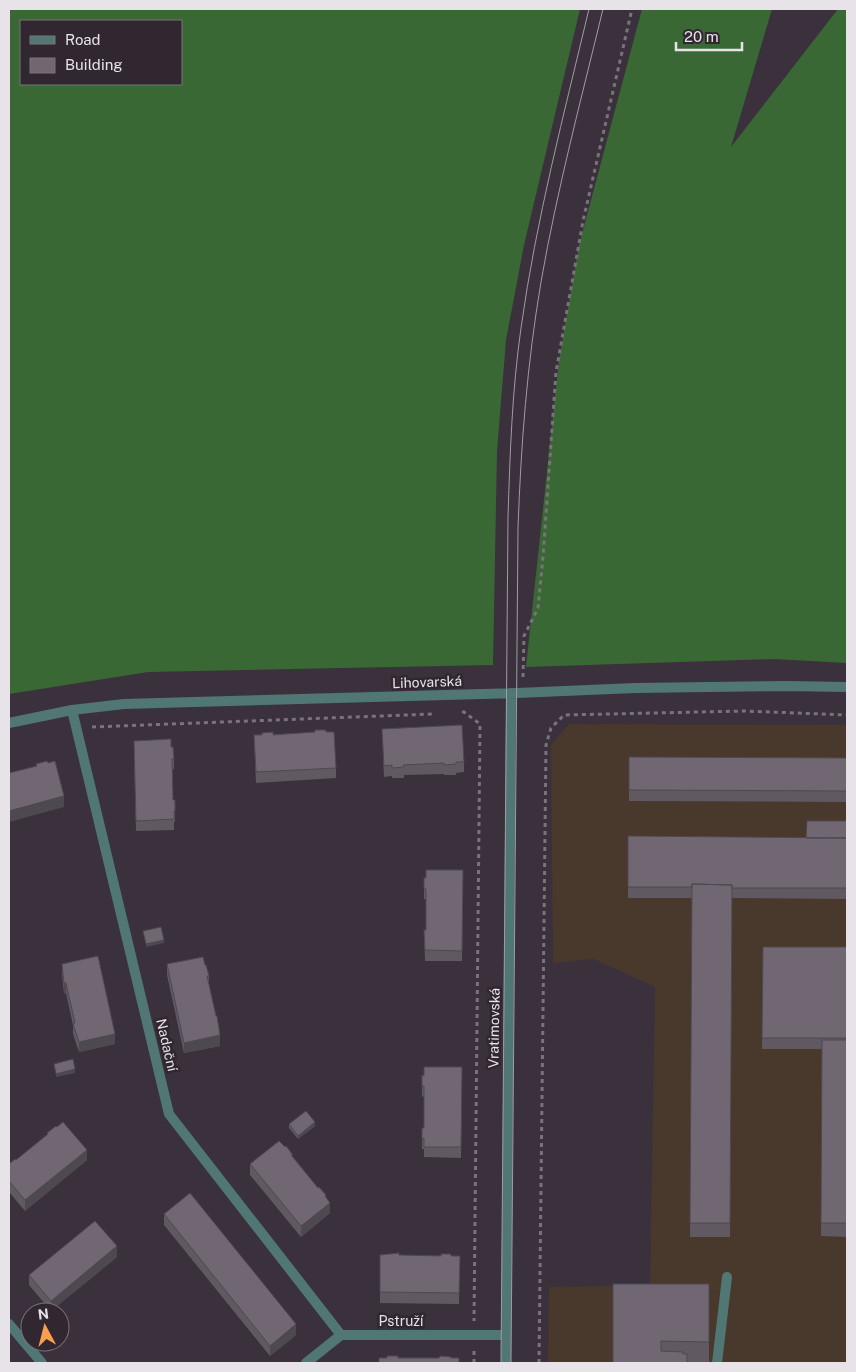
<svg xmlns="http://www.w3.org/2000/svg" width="856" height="1372" font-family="'Public Sans',sans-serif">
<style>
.industrial{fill:#48392c}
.forest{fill:#3a6835;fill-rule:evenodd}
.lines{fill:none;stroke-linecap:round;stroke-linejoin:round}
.path{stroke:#7a727c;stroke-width:3;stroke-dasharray:4 4;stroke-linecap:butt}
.service{stroke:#517775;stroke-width:10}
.minor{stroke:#517775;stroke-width:10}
.tertiary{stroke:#517775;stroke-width:10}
.tram{stroke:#a29ba3;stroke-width:1}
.wall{fill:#605962}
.shaded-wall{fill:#4e4850}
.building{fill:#706772;stroke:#4e4850}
.labels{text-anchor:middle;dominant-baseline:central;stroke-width:5;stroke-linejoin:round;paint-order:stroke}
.street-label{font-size:14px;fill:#e8e2e9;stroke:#302731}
</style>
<rect width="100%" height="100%" fill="#3a313c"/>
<path class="industrial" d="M 569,724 L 847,725 L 847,1363 L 548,1363 L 549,1287 L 650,1285 L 655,987 L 594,959 L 553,963 L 551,745 Z"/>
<path class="forest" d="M 9,9 L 580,9 L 524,245 L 506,340 L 497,451 L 493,665 L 148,672 L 9,694 ZM 21,21 L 181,21 L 181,84 L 21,84 Z
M 642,9 L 772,9 L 731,147 L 838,9 L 847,9 L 847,663 L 774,659 L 526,667 L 559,360 L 579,245 Z"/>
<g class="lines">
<path class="path" d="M 523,677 L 524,636 L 538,608 L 543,557 L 556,372 L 583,221 L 632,9
M 462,712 L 464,712 L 480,724 L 474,1321
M 92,727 L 433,714
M 474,1363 L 474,1349
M 539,1363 L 546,745 L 551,728 L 564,715 L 744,711 L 847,715"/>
<path class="service" d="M 717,1363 L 727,1277"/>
<path class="minor" d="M 72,710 L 169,1114 L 341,1335
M 9,1324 L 42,1363
M 306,1363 L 341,1335 L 506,1335"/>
<path class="tertiary" d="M 9,723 L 72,710 L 124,704 L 517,693 L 635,688 L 786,686 L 847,687
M 506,1363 L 511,693"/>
<path class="tram" d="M 501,1363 L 508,517 C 510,454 512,391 521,328 C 536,220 564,114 589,9
M 511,1363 L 518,528 C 521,444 527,365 541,282 C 557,190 581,100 603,9"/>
</g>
<path class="wall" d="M 382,729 L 464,762 L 464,772 L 456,773 L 456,775 L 444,775 L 444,774 L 404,775 L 404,778 L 392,778 L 392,776 L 384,777 Z
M 326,732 L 336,768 L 336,778 L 256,783 L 254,735 Z
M 171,747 L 174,759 L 174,769 L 172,769 L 173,800 L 175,811 L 175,821 L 174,822 L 174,830 L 136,831 L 134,752 Z
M 629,757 L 847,758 L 847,802 L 629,801 Z
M 847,821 L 847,899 L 732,898 L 730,1237 L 690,1237 L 692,898 L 628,898 L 628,836 L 806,838 Z
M 463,870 L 462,961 L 425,961 L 424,930 L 426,930 L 426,899 L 424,899 L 424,889 Z
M 763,947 L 847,947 L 847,1237 L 821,1236 L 822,1049 L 762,1049 Z
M 62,964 L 115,1044 L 79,1052 L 73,1034 L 73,1025 L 66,993 L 64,994 L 62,974 Z
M 167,964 L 205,965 L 209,976 L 209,983 L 220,1046 L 184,1053 L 167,975 Z
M 462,1067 L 461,1158 L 424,1157 L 424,1149 L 422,1149 L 422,1128 L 424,1128 L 424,1096 L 422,1097 L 422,1086 L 424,1076 Z
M 289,1124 L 315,1126 L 298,1139 L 289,1128 Z
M 47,1133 L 87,1160 L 25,1211 L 9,1192 L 9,1164 L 16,1160 L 47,1135 Z
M 285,1147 L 326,1198 L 330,1213 L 301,1237 L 250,1175 L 250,1164 Z
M 164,1214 L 296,1335 L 270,1356 L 164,1225 Z
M 380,1255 L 460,1256 L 459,1304 L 380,1303 Z
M 117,1257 L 51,1311 L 29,1285 L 29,1275 Z
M 709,1284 L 709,1363 L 613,1363 Z"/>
<path class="shaded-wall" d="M 64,796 L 64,807 L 9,822 L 9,811 Z
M 164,940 L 164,943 L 146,947 L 146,944 Z
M 64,983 L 66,983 L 66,993 L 64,994 Z
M 115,1034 L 115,1044 L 79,1052 L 79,1042 Z
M 220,1035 L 220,1046 L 184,1053 L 184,1043 Z
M 75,1069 L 75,1073 L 56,1077 L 56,1074 Z
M 315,1122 L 315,1126 L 298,1139 L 298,1136 Z
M 87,1150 L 87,1160 L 25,1211 L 25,1200 Z
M 326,1195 L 326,1206 L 330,1203 L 330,1213 L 301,1237 L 301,1226 Z
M 117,1246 L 117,1257 L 51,1311 L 51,1301 Z
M 296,1324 L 296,1335 L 270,1356 L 270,1346 Z"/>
<path class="building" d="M 462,725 L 464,762 L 456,762 L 456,764 L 444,765 L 444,763 L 403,765 L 404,767 L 392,768 L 392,765 L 384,766 L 382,729 Z
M 315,730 L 326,730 L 326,732 L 334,732 L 336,768 L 256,772 L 254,735 L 262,735 L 262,733 L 273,732 L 273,735 L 315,732 Z
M 171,739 L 171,747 L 173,747 L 174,759 L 172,759 L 173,800 L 175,800 L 175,811 L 174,811 L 174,819 L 136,821 L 134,741 Z
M 629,757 L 847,758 L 847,791 L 629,790 Z
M 47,761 L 48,763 L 55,761 L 64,796 L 9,811 L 9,773 L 37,766 L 36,764 Z
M 807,821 L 847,821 L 847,838 L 806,838 Z
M 628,836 L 847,838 L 847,888 L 732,888 L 732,885 L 692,884 L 692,887 L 628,887 Z
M 426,870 L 463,870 L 462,951 L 425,950 L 424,930 L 426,930 L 426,889 L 424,889 L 424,878 L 426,878 Z
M 692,884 L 732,885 L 730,1223 L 690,1223 Z
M 161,927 L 164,940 L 146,944 L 143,931 Z
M 763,947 L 847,947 L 847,1038 L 762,1038 Z
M 98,956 L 115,1034 L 79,1042 L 73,1024 L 75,1023 L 66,983 L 64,983 L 62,964 Z
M 203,957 L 205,965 L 206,965 L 209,976 L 207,976 L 216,1016 L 217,1016 L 220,1035 L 184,1043 L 167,964 Z
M 822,1040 L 847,1040 L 847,1223 L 821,1223 Z
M 73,1059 L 75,1069 L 56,1074 L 54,1064 Z
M 424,1067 L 462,1067 L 461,1147 L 424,1147 L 424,1138 L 422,1139 L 422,1128 L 424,1128 L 424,1086 L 422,1086 L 422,1075 L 424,1076 Z
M 306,1111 L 315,1122 L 298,1136 L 289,1124 Z
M 63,1122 L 87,1150 L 25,1200 L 9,1181 L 9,1164 L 15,1159 L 16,1160 L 48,1134 L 47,1133 L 56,1126 L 57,1127 Z
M 279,1141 L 285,1147 L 286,1146 L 293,1155 L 291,1155 L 318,1188 L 319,1187 L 326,1195 L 325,1196 L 330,1203 L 301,1226 L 250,1164 Z
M 190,1193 L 296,1324 L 270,1346 L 164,1214 Z
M 95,1221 L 117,1246 L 51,1301 L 29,1275 Z
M 399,1253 L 399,1255 L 441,1256 L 441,1254 L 451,1254 L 451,1256 L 460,1256 L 459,1293 L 380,1292 L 380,1255 Z
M 613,1284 L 709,1284 L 709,1342 L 661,1341 L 661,1351 L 683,1352 L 683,1354 L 687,1354 L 687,1363 L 613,1363 Z
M 387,1356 L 398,1356 L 398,1358 L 439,1358 L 440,1356 L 451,1357 L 451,1358 L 459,1358 L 459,1363 L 379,1363 L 379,1358 L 387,1358 Z"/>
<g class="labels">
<g class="street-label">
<text transform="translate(427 682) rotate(-2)">Lihovarská</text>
<text transform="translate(494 1028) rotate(-89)">Vratimovská</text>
<text transform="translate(167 1045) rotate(77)">Nadační</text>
<text x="401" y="1321">Pstruží</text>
</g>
</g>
<rect width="856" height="1372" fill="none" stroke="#e8e2e9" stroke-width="20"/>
<rect x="20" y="20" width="162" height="65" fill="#302731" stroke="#7a727b"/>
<rect x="30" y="36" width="25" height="8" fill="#517775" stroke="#7a727b"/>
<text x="65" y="45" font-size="15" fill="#e8e2e9">Road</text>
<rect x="30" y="58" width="25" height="15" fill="#706772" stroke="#7a727b"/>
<text x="65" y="70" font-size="15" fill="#e8e2e9">Building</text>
<g transform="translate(45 1327) rotate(353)"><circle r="24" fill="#302731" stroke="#7a727b"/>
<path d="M0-4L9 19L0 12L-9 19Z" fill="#fa9f4f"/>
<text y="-8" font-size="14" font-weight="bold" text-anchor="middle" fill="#e8e2e9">N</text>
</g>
<path d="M676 42v8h66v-8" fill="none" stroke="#e8e2e9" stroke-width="2.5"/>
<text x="684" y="42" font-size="15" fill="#e8e2e9" stroke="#302731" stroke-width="4" paint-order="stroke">20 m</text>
</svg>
